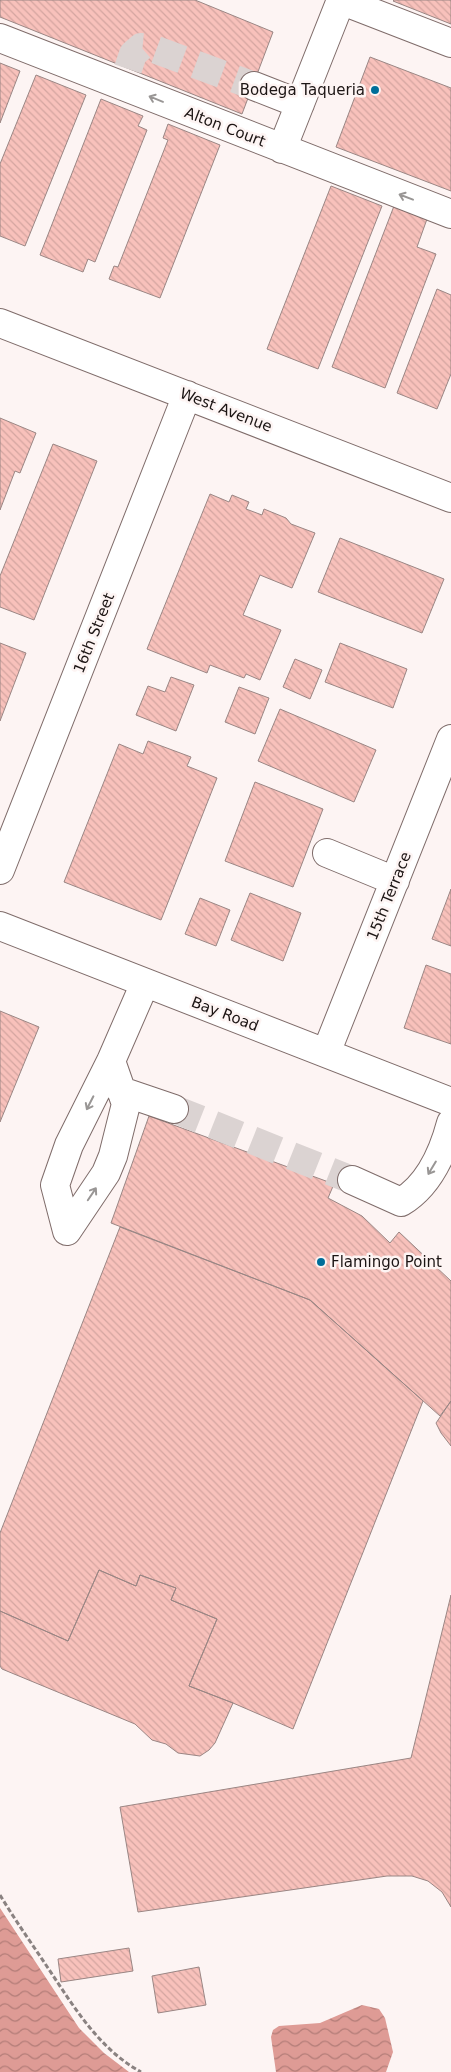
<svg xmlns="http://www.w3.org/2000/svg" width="451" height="2072" font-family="'DejaVu Sans',sans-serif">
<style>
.water{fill:url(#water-waves)}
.building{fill:url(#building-back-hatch);stroke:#9a8684}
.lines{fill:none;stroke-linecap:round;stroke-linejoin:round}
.minor-tunnel{stroke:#dbd3d2;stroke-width:28;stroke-dasharray:28 14;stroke-linecap:butt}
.minor-casing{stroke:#7f6c6a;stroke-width:30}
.path{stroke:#8a8281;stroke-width:3;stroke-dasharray:5 2.5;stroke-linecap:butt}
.minor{stroke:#fff;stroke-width:28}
.oneway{stroke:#999695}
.poi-dot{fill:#006d99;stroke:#fdf4f3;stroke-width:2}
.labels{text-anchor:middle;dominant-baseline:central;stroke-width:5;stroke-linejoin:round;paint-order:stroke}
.poi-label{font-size:15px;fill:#1c1514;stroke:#fdf4f3;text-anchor:end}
.street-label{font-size:15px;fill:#1c1514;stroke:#fdf4f3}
</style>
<defs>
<pattern id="water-waves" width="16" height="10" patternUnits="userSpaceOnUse" patternTransform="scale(1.25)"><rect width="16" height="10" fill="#de9b95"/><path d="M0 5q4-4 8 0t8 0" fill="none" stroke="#b37d78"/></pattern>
<pattern id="building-back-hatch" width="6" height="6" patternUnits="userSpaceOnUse" patternTransform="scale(1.25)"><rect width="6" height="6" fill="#f8c1bb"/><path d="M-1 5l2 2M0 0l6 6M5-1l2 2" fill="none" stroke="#d4a5a0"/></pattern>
</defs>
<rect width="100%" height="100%" fill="#fdf4f3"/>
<path class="water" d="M 0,1908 L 79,2028 L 104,2053 L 129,2072 L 0,2072 Z
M 362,2005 L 379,2009 L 385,2018 L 393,2052 L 386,2072 L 276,2072 L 271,2037 L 273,2030 L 279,2026 L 320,2023 Z"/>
<path class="building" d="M 0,0 L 195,0 L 273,32 L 242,114 L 0,17 Z
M 394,0 L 451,0 L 451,24 L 393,1 Z
M 370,57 L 451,88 L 451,191 L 336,147 Z
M 0,63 L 20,71 L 0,123 Z
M 36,75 L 86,95 L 25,246 L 0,236 L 0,164 Z
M 101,99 L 143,116 L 138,126 L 147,130 L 95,262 L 88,259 L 83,272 L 40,255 Z
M 168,124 L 220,145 L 160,298 L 109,279 L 114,266 L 118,267 L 168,140 L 163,138 Z
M 331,186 L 382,206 L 318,369 L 267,349 Z
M 394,206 L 427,219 L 417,247 L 436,254 L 385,388 L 332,367 Z
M 437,289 L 451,295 L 451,374 L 437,409 L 397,393 Z
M 0,418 L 36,433 L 20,473 L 15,471 L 0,510 Z
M 53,444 L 97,461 L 34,620 L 0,607 L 0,576 Z
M 210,494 L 229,502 L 232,495 L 249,502 L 246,509 L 262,515 L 264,509 L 286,518 L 291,524 L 315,533 L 292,588 L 260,575 L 243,615 L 281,630 L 260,680 L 246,674 L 244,678 L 210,665 L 207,673 L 147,649 Z
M 340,538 L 444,579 L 422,633 L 318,592 Z
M 0,643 L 26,653 L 0,721 Z
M 340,643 L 407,669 L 393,708 L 325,682 Z
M 295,659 L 322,670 L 310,699 L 283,687 Z
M 171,677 L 194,685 L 176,731 L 136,715 L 148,686 L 165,692 Z
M 239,687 L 269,698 L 255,734 L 225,722 Z
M 280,709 L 376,750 L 354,802 L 258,761 Z
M 148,741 L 191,757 L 187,766 L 217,778 L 161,920 L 64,882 L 119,744 L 143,754 Z
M 255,782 L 323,809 L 293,887 L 225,861 Z
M 451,889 L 451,946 L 432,939 Z
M 250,893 L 301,913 L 283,961 L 231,940 Z
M 200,898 L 230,910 L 216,946 L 185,934 Z
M 426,965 L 451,974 L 451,1044 L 404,1028 Z
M 0,1011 L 39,1027 L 0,1122 Z
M 149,1116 L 334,1184 L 328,1198 L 362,1216 L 390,1243 L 399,1232 L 451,1281 L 451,1401 L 440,1416 L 310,1300 L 111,1223 Z
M 120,1227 L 310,1300 L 423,1401 L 293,1729 L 233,1703 L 189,1686 L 217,1619 L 171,1600 L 176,1588 L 140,1575 L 136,1586 L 99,1570 L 68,1641 L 0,1611 L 0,1533 Z
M 451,1401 L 451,1446 L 441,1433 L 436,1423 Z
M 99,1570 L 136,1586 L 140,1575 L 176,1588 L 171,1600 L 217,1619 L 189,1686 L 233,1703 L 215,1743 L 209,1750 L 200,1756 L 178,1753 L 166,1744 L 152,1740 L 135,1724 L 2,1669 L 0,1666 L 0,1611 L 68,1641 Z
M 451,1595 L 451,1907 L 442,1892 L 428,1881 L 412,1876 L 387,1876 L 138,1912 L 120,1807 L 411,1758 Z
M 129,1948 L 133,1971 L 61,1982 L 58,1959 Z
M 199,1967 L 206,2005 L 158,2013 L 152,1976 Z"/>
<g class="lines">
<path class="minor-tunnel" d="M 128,69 L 133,54 L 141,47 L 151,48 L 254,86
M 174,1109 L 352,1180"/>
<g class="minor-casing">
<path id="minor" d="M 340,0 L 451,43
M 0,38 L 451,214
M 254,86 L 300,104
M 282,149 L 341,0
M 0,323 L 451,498
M 327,853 L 395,881
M 0,870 L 187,395
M 0,926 L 451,1102
M 326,1053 L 451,739
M 121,1091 L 174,1109
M 352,1180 L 401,1202 C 428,1186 443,1153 451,1123
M 67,1231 L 55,1185 L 69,1145 L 111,1061 L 145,983
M 67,1231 L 106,1173 L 113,1156 L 126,1104 L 111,1061"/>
</g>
<path class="path" d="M 0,1895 C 15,1920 32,1944 48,1968 C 74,2007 99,2049 141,2072"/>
<use href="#minor" class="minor"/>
</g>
<defs><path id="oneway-shaft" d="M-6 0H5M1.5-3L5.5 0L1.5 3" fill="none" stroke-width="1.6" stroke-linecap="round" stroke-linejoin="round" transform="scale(1.25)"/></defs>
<g class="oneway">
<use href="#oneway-shaft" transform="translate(156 99) rotate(-158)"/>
<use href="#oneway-shaft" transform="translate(406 197) rotate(-159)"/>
<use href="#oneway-shaft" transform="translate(90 1103) rotate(117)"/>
<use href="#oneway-shaft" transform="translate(432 1168) rotate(121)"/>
<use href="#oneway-shaft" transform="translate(92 1194) rotate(-56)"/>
</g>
<g class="poi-dot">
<circle cx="375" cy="90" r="5"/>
<circle cx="321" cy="1262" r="5"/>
</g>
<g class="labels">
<g class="poi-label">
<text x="365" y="90">Bodega Taqueria</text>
<text x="331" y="1262" text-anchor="start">Flamingo Point</text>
</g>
<g class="street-label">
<text transform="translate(225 127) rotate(21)">Alton Court</text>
<text transform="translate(226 410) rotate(21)">West Avenue</text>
<text transform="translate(94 633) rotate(-68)">16th Street</text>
<text transform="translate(389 896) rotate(-68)">15th Terrace</text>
<text transform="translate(225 1014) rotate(21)">Bay Road</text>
</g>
</g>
</svg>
